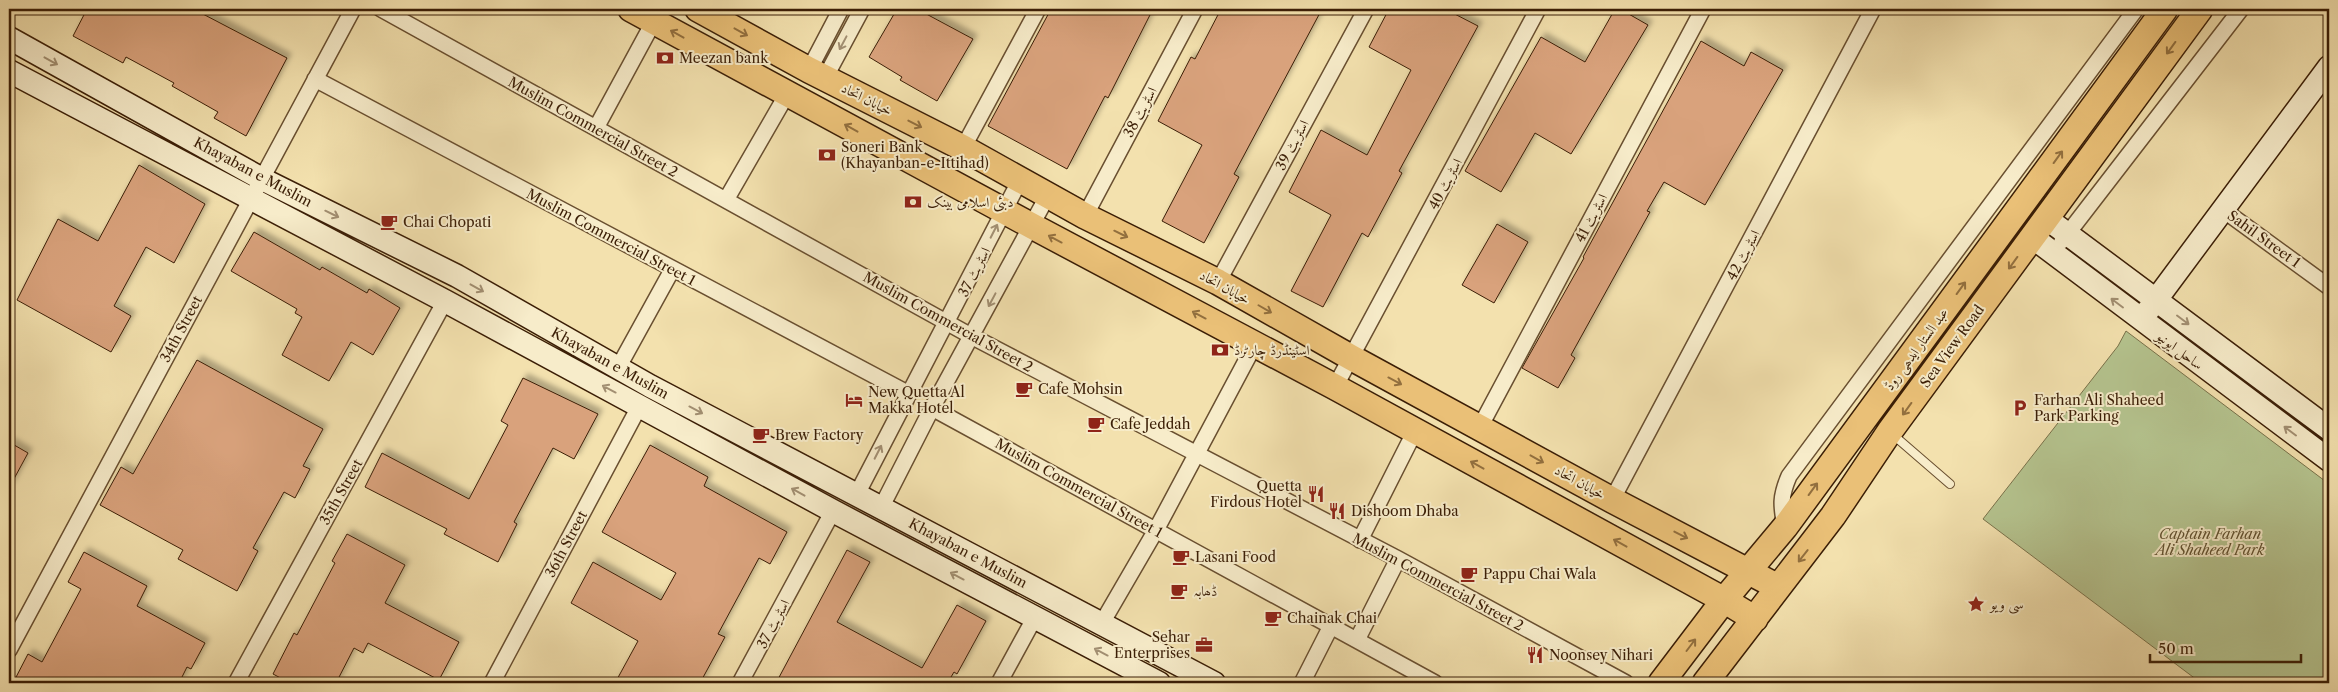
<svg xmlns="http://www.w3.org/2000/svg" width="2338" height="692" font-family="'Libre Caslon Text',Amiri,serif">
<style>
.green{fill:#b5c48f;stroke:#78714a}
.building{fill:#d9a27b;stroke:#3b1e06;filter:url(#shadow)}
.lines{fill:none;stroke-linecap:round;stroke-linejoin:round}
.lane-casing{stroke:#694f30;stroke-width:10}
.street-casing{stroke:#694f30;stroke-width:18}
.secondary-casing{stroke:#3b1e06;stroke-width:25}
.primary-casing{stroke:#3b1e06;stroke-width:28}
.lane{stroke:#f7ecca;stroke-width:8}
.street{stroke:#f7ecca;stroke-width:15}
.secondary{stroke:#f7ecca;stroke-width:22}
.primary{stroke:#eac077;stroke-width:25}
.oneway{stroke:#926f3e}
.oneway2{stroke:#a28f72}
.labels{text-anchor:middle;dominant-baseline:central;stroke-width:4;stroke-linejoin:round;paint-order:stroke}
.poi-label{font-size:14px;fill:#3b1e06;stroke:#f7ecca;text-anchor:start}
.street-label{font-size:14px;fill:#3b1e06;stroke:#f7ecca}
.park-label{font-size:14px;font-style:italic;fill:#60502f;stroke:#f7ecca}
</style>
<defs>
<filter id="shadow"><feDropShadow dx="4.5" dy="-4.5" stdDeviation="2.5" flood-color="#0004"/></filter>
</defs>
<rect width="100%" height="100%" fill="#f3e1ae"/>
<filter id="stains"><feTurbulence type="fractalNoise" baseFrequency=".004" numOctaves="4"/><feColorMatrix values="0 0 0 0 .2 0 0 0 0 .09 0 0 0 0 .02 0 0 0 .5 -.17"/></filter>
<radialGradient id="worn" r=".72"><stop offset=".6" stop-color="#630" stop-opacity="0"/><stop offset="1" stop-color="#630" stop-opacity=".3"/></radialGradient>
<path class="green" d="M 2126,331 L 2329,484 L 2329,683 L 2201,683 L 1983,519 L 2118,346 Z"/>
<path class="building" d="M 87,9 L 204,9 L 201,13 L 287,58 L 246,136 L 214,118 L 218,112 L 172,86 L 174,83 L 126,57 L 123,63 L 73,36 Z
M 897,9 L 917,9 L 973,39 L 937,101 L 900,80 L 902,77 L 869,57 Z
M 1051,9 L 1153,9 L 1108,98 L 1105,96 L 1067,169 L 988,126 Z
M 1221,9 L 1322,9 L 1234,174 L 1239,177 L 1204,243 L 1162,221 L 1202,145 L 1158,121 L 1191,57 L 1195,59 Z
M 1389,9 L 1445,9 L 1478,26 L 1399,171 L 1402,173 L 1368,237 L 1362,233 L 1323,307 L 1291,291 L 1331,215 L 1289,192 L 1321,130 L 1367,155 L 1411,70 L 1369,47 Z
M 1615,9 L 1620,9 L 1648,25 L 1571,154 L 1535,133 L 1501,192 L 1465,171 L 1541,37 L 1585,62 Z
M 1701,41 L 1744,66 L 1751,52 L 1783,70 L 1705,205 L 1664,182 L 1647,211 L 1650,212 L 1571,355 L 1575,358 L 1558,388 L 1522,368 L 1584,258 L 1583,257 Z
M 139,165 L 205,204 L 174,263 L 146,247 L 114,306 L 131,316 L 111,352 L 17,300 L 58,219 L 98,241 Z
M 1497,224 L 1528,242 L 1494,303 L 1462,285 Z
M 254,232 L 320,270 L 322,267 L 367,293 L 369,289 L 400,308 L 373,355 L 351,342 L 329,381 L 282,355 L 302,317 L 295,313 L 297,309 L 231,271 Z
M 197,360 L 323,429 L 303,466 L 310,469 L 295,498 L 284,492 L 253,548 L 258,551 L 237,591 L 178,559 L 183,550 L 100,505 L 121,467 L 133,474 Z
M 523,378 L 598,414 L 574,459 L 553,448 L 514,522 L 517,524 L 498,562 L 444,534 L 447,529 L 365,487 L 382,453 L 469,499 L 508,425 L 501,421 Z
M 9,442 L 28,453 L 9,488 Z
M 650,445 L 708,477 L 704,486 L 787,532 L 770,564 L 759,558 L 718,634 L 725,637 L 700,683 L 615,683 L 638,641 L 571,603 L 593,562 L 661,600 L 676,573 L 602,532 Z
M 347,534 L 405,565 L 385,603 L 459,642 L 439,680 L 368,643 L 363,653 L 354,648 L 336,683 L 290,683 L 273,674 L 294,633 L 297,635 L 335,563 L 332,561 Z
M 847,550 L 870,562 L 837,622 L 922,668 L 957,605 L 986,621 L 957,674 L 954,672 L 948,682 L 950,683 L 776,683 Z
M 84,552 L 147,586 L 137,606 L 205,643 L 191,669 L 187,667 L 179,683 L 13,683 L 28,654 L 42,662 L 81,589 L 68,582 Z"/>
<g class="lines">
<g class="lane-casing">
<path id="lane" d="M 1891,433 L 1950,484"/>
</g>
<g class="street-casing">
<path id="street" d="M 381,9 L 973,337 L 1398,559 L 1626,683
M 809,70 L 841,9
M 825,78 L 862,9
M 315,79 L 909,394
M 596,128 L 654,21
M 963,148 L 1038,9
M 726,200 L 787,94
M 2222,209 L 2329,287
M 1085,216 L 1195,9
M 2062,241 L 2241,9
M 1218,282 L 1366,9
M 618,368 L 672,270
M 1335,387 L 1538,9
M 932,408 L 1435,683
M 1480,427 L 1703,9
M 856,496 L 1020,180
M 1612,500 L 1873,9
M 881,508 L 932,408 L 1048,195
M 1785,527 C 1781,505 1780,497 1789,476 L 2136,9
M 1360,540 L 1415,431
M 1102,623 L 1156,530 L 1255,344
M 1357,640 L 1398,559
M 9,650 L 353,9
M 236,683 L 445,301
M 492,683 L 640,405
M 740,683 L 833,511
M 999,683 L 1035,617
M 1302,683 L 1331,626"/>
</g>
<g class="secondary-casing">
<path id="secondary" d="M 9,38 L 262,179 L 457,276 L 650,386 L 1214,683
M 9,71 L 445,301 L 833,511 L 1159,683
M 2046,218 L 2329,429
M 2032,237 L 2329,460
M 2147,312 L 2329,67"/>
</g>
<g class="primary-casing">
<path id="primary" d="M 631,9 L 1032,226 L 1335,387 L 1724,600 L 1755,619
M 698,9 L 809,70 L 963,148 L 1085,216 L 1218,282 L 1352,358 L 1612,500 L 1778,587
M 1661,683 L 1724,600 L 1785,527 L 2165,9
M 1705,683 L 1833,516 L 1890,431 L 2200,9"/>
</g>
<use href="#lane" class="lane"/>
<use href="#street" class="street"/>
<use href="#secondary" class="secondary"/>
<use href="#primary" class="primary"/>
</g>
<defs><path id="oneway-shaft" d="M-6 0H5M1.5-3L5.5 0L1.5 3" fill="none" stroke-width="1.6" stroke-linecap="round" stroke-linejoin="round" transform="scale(1.25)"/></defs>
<g class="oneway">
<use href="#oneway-shaft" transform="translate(741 32) rotate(29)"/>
<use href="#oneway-shaft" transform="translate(677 34) rotate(-151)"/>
<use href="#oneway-shaft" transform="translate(2171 48) rotate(126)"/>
<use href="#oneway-shaft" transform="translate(915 124) rotate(27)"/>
<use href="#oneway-shaft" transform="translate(851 128) rotate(-151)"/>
<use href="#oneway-shaft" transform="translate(2058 157) rotate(-54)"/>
<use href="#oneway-shaft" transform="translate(1121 234) rotate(26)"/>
<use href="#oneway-shaft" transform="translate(1055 239) rotate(-152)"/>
<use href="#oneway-shaft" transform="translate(2013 263) rotate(126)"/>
<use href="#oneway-shaft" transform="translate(1961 288) rotate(-54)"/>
<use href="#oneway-shaft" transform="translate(1265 309) rotate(30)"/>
<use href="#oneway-shaft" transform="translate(1199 315) rotate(-152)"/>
<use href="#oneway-shaft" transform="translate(1395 381) rotate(28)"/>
<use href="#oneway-shaft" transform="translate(1907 409) rotate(126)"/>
<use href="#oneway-shaft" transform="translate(1537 459) rotate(29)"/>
<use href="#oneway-shaft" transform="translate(1477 465) rotate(-151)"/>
<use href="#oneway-shaft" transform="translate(1813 489) rotate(-54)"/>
<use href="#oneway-shaft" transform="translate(1681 535) rotate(27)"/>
<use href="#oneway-shaft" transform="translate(1620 543) rotate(-151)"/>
<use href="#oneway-shaft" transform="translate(1803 556) rotate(128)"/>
<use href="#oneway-shaft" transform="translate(1691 645) rotate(-53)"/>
</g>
<g class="oneway2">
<use href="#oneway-shaft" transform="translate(843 43) rotate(118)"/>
<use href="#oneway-shaft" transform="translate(51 61) rotate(29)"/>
<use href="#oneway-shaft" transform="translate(332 214) rotate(26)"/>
<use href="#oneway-shaft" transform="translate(994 231) rotate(-63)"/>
<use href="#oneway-shaft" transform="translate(477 288) rotate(29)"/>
<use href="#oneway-shaft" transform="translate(992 300) rotate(118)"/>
<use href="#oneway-shaft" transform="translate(2117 303) rotate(-143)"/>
<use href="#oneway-shaft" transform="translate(2183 320) rotate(37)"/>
<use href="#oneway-shaft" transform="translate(609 389) rotate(-152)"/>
<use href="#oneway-shaft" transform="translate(696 410) rotate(28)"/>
<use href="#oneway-shaft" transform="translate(2290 431) rotate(-143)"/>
<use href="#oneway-shaft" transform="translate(878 452) rotate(-63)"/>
<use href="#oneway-shaft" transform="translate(798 492) rotate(-151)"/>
<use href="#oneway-shaft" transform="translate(957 576) rotate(-152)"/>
<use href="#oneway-shaft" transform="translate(1101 652) rotate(-152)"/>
</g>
<defs>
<g id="bank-bare" transform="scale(1.35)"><path d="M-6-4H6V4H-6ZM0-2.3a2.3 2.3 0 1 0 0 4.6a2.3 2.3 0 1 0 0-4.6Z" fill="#8f2418" stroke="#f7ecca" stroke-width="2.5" paint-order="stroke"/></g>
<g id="cafe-bare" transform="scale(1.35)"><path d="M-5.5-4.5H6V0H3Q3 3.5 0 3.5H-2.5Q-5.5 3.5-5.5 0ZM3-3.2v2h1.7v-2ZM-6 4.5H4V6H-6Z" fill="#8f2418" stroke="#f7ecca" stroke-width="2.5" paint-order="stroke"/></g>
<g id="hotel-bare" transform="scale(1.35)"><path d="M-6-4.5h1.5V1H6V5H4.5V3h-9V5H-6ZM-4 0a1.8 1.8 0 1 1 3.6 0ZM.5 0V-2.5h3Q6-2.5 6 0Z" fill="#8f2418" stroke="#f7ecca" stroke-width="2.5" paint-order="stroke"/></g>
<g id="parking-bare" transform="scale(1.35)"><path d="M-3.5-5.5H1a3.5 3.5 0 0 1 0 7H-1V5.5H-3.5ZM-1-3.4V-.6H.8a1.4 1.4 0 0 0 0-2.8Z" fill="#8f2418" stroke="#f7ecca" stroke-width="2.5" paint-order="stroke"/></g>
<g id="restaurant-bare" transform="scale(1.35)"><path d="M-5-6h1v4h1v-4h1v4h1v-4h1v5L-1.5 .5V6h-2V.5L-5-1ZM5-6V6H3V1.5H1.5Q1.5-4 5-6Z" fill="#8f2418" stroke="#f7ecca" stroke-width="2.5" paint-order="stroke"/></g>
<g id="sight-bare" transform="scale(1.35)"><path d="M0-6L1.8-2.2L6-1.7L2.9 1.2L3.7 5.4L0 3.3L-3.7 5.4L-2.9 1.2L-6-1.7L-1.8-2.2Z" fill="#8f2418" stroke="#f7ecca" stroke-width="2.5" paint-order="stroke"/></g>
<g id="office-bare" transform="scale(1.35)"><path d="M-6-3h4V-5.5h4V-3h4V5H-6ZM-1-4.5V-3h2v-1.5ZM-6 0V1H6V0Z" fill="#8f2418" stroke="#f7ecca" stroke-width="2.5" paint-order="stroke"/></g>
</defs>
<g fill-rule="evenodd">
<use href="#bank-bare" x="665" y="58"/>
<use href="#bank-bare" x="827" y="155"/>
<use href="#bank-bare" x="913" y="202"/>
<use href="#cafe-bare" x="389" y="222"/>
<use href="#bank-bare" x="1220" y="350"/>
<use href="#cafe-bare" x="1024" y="389"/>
<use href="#hotel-bare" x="854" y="400"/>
<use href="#parking-bare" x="2020" y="408"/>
<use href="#cafe-bare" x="1096" y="424"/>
<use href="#cafe-bare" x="761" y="435"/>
<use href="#restaurant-bare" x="1316" y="494"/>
<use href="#restaurant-bare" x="1337" y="511"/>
<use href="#cafe-bare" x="1181" y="557"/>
<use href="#cafe-bare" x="1469" y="574"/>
<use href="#cafe-bare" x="1179" y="591"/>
<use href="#sight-bare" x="1976" y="604"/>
<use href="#cafe-bare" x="1273" y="618"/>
<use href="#office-bare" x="1204" y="645"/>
<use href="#restaurant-bare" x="1535" y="655"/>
</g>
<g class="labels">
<g class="poi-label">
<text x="679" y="58">Meezan bank</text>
<text x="841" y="147">Soneri Bank<tspan x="841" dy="16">(Khayanban-e-Ittihad)</tspan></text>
<text x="927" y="202">دبئی اسلامی بینک</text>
<text x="403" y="222">Chai Chopati</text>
<text x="1234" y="350">اسٹینڈرڈ چارٹرڈ</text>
<text x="1038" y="389">Cafe Mohsin</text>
<text x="868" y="392">New Quetta Al<tspan x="868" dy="16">Makka Hotel</tspan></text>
<text x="2034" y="400">Farhan Ali Shaheed<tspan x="2034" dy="16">Park Parking</tspan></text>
<text x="1110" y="424">Cafe Jeddah</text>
<text x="775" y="435">Brew Factory</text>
<text x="1302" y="486" text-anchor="end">Quetta<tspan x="1302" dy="16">Firdous Hotel</tspan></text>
<text x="1351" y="511">Dishoom Dhaba</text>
<text x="1195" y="557">Lasani Food</text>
<text x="1483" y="574">Pappu Chai Wala</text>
<text x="1193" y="591">ڈھابہ</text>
<text x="1990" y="604">سی ویو</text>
<text x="1287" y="618">Chainak Chai</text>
<text x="1190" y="637" text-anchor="end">Sehar<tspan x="1190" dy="16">Enterprises</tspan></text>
<text x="1549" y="655">Noonsey Nihari</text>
</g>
<g class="street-label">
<text transform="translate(867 99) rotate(27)">خیابان اتحاد</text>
<text transform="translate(1140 112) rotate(-62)">اسٹریٹ 38</text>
<text transform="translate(593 127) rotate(29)">Muslim Commercial Street 2</text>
<text transform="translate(1292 145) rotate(-62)">اسٹریٹ 39</text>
<text transform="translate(253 172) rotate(28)">Khayaban e Muslim</text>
<text transform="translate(1445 184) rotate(-62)">اسٹریٹ 40</text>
<text transform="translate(1591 218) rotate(-62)">اسٹریٹ 41</text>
<text transform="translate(611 237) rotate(28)">Muslim Commercial Street 1</text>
<text transform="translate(2264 239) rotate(36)">Sahil Street 1</text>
<text transform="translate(1743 255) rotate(-62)">اسٹریٹ 42</text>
<text transform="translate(974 272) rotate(-63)">اسٹریٹ 37</text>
<text transform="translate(1225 287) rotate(29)">خیابان اتحاد</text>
<text transform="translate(948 322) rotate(29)">Muslim Commercial Street 2</text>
<text transform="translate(181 329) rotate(-62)">34th Street</text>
<text transform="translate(1952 346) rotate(-54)">Sea View Road</text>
<text transform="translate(1916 349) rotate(-54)">عبد الستار ایدھی روڈ</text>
<text transform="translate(2180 350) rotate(37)">ساحل ایونیو</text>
<text transform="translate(610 363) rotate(29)">Khayaban e Muslim</text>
<text transform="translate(1580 482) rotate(29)">خیابان اتحاد</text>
<text transform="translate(1079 488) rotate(29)">Muslim Commercial Street 1</text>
<text transform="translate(341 492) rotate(-61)">35th Street</text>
<text transform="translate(566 544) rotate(-62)">36th Street</text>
<text transform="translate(968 553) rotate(28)">Khayaban e Muslim</text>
<text transform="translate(1438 582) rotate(28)">Muslim Commercial Street 2</text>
<text transform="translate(773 624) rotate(-62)">اسٹریٹ 37</text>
</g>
<g class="park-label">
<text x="2210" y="534">Captain Farhan<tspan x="2210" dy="16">Ali Shaheed Park</tspan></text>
</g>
</g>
<rect width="2338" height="692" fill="none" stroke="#f3e1ae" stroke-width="30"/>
<rect x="10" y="10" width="2318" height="672" fill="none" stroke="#3b1e06" stroke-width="2.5"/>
<rect x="15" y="15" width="2308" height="662" fill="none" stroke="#3b1e06"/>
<path d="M2150 654v8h151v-8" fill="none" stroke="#3b1e06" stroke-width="2.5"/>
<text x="2158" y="654" font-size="15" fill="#3b1e06" stroke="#f7ecca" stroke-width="4" paint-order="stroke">50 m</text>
<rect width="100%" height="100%" filter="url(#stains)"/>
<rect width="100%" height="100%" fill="url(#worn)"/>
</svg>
